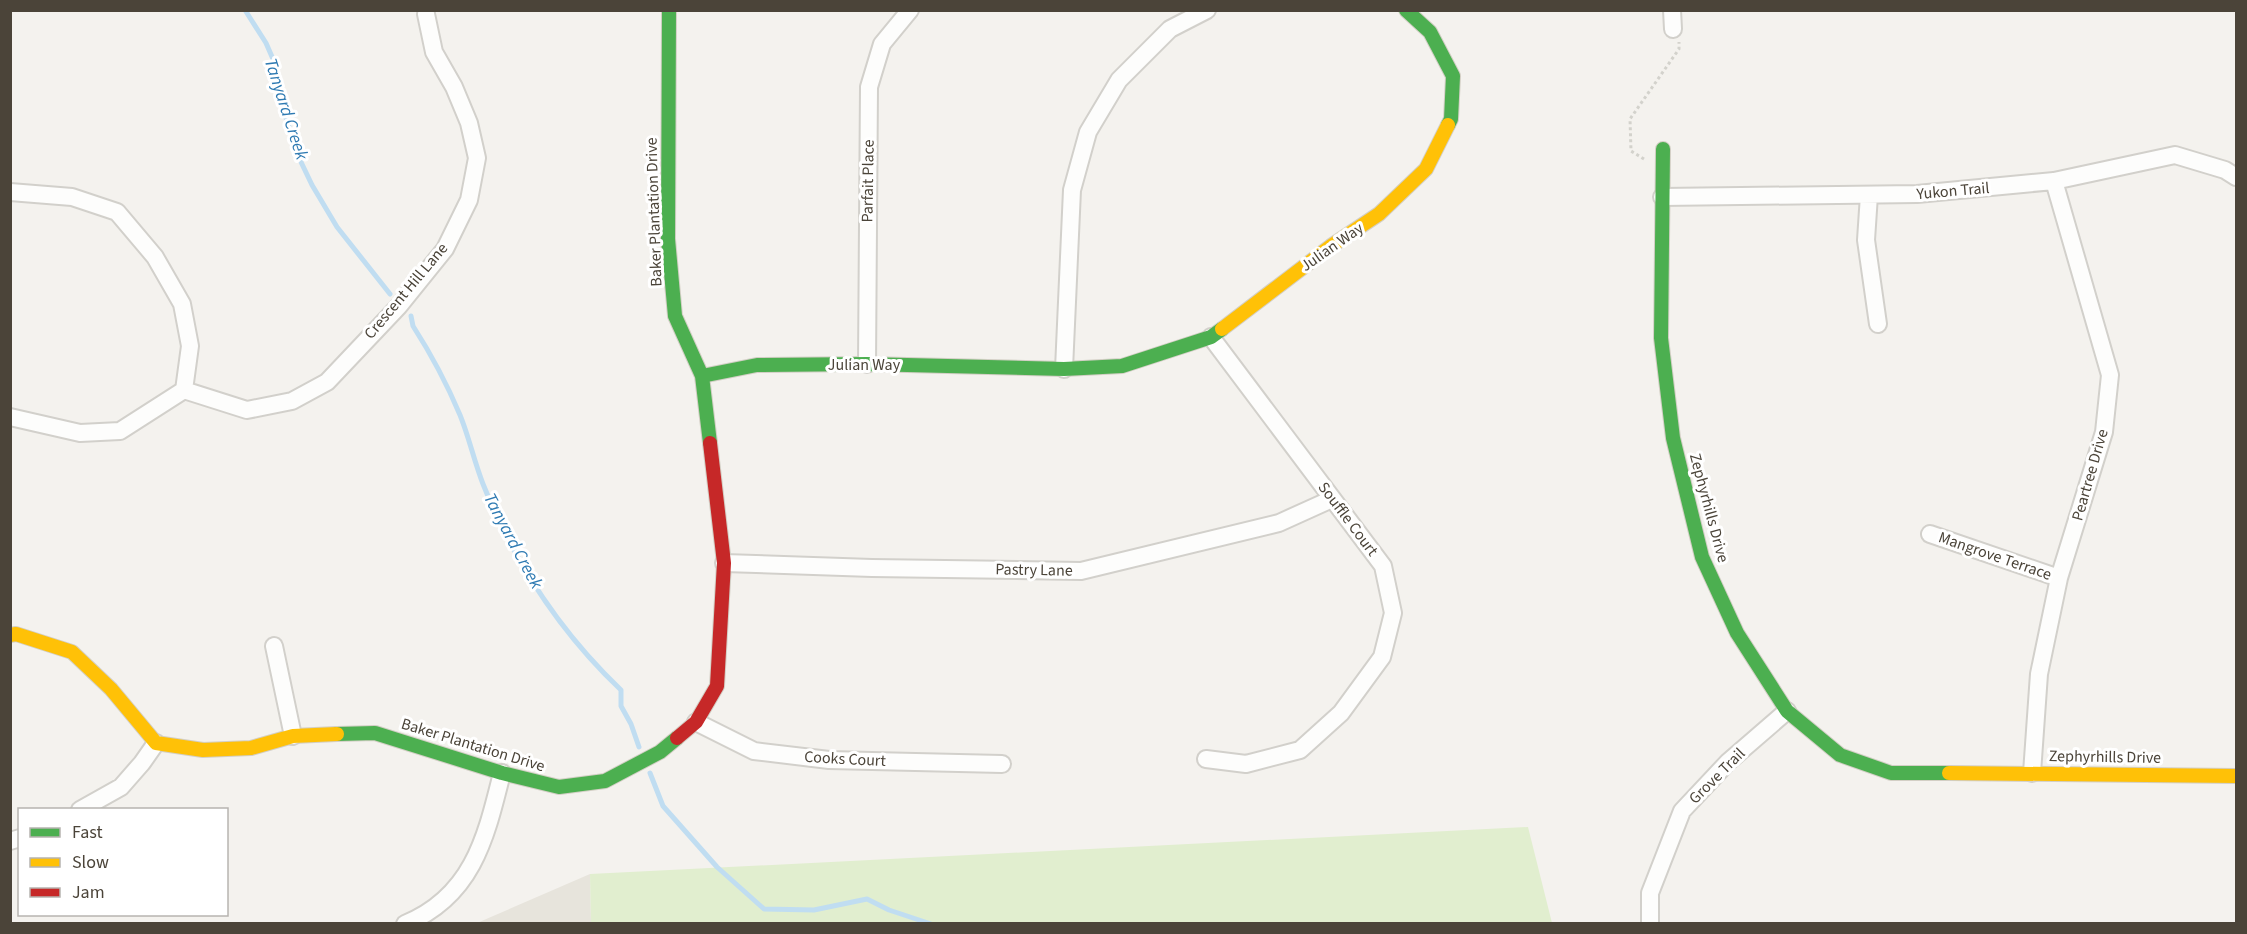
<svg xmlns="http://www.w3.org/2000/svg" width="2247" height="934" font-family="'Source Sans 3',sans-serif">
<style>
.residential{fill:#e7e4dc}
.green{fill:#e1eecf}
.lines{fill:none;stroke-linecap:round;stroke-linejoin:round}
.stream{stroke:#c0ddf1;stroke-width:5}
.street-casing{stroke:#d2d0cb;stroke-width:20}
.fast-casing{stroke:#d3cfc5;stroke-width:16}
.slow-casing{stroke:#d3cfc5;stroke-width:16}
.jam-casing{stroke:#d3cfc5;stroke-width:16}
.path{stroke:#d3d2cc;stroke-width:3;stroke-dasharray:3 3;stroke-linecap:butt}
.street{stroke:#fdfdfc;stroke-width:16}
.fast{stroke:#4caf50;stroke-width:14}
.slow{stroke:#ffc107;stroke-width:14}
.jam{stroke:#c62828;stroke-width:14}
.labels{text-anchor:middle;dominant-baseline:central;stroke-width:6;stroke-linejoin:round;paint-order:stroke}
.street-label{font-size:16px;fill:#4b4439;stroke:#fff}
.water-label{font-size:18px;font-style:italic;fill:#2e7ab2;stroke:#fff}
</style>
<rect width="100%" height="100%" fill="#f4f2ee"/>
<path class="residential" d="M 590,874 L 591,923 L 477,923 Z"/>
<path class="green" d="M 1528,827 L 1552,923 L 591,923 L 590,874 Z"/>
<g class="lines">
<path class="stream" d="M 245,10 L 266,43 L 276,66 L 285,115 L 301,162 L 312,185 L 337,227 L 390,294
M 411,316 L 413,326 C 431,354 447,384 460,415 C 469,437 474,461 483,484 C 515,564 559,631 621,690 L 621,706 L 631,724 L 639,747
M 650,773 L 663,806 L 717,867 L 764,909 L 814,910 L 867,899 L 889,910 L 931,924"/>
<g class="street-casing">
<path id="street" d="M 1672,10 L 1673,29
M 10,192 L 72,197 L 117,212 L 155,257 L 182,304 L 190,346 L 184,390 L 120,431 L 80,433 L 10,417
M 1869,195 L 1866,240 L 1878,324
M 1662,197 L 1917,194 L 2054,181 L 2175,155 L 2225,170 L 2236,177
M 867,364 L 869,87 L 882,44 L 910,10
M 1064,369 L 1072,190 L 1088,132 L 1119,80 L 1170,29 L 1207,10
M 184,390 L 247,410 L 292,401 L 327,382 L 399,306 L 445,249 L 469,200 L 477,158 L 469,123 L 454,87 L 434,52 L 426,14
M 1930,534 L 2059,578
M 724,563 L 872,568 L 1081,571 L 1279,523 L 1332,499
M 274,646 L 293,736
M 696,722 L 754,751 L 829,760 L 1002,764
M 1206,759 L 1246,764 L 1300,750 L 1341,713 L 1382,657 L 1393,613 L 1383,566 L 1211,337
M 2032,773 L 2039,674 L 2059,578 L 2104,432 L 2110,375 L 2054,181
M 80,810 L 121,787 L 142,763 L 156,743
M 10,841 L 20,838
M 405,924 C 473,896 486,837 502,773
M 1650,924 L 1650,893 L 1682,811 L 1728,762 L 1787,711"/>
</g>
<g class="fast-casing">
<path id="fast" d="M 669,10 L 668,239 L 675,316 L 702,376 L 710,443
M 1406,10 L 1430,32 L 1453,76 L 1451,119 L 1448,125
M 1663,149 L 1661,338 L 1673,438 L 1702,557 L 1737,633 L 1787,711 L 1840,755 L 1891,773 L 1949,773
M 702,376 L 757,365 L 867,364 L 1064,369 L 1122,366 L 1211,337 L 1222,329
M 337,734 L 375,733 L 502,773 L 559,787 L 605,781 L 660,752 L 677,738"/>
</g>
<g class="slow-casing">
<path id="slow" d="M 1222,329 L 1331,246 L 1379,214 L 1426,169 L 1448,125
M 10,635 L 16,634 L 72,652 L 111,689 L 156,743 L 203,750 L 251,748 L 293,736 L 337,734
M 1949,773 L 2236,776"/>
</g>
<g class="jam-casing">
<path id="jam" d="M 677,738 L 696,722 L 717,686 L 724,563 L 710,443"/>
</g>
<path class="path" d="M 1644,159 L 1631,151 L 1630,119 L 1679,49 L 1679,42"/>
<use href="#street" class="street"/>
<use href="#fast" class="fast"/>
<use href="#slow" class="slow"/>
<use href="#jam" class="jam"/>
</g>
<g class="labels">
<g class="street-label">
<text transform="translate(868 181) rotate(-89)">Parfait Place</text>
<text transform="translate(1953 191) rotate(-5)">Yukon Trail</text>
<text transform="translate(654 212) rotate(-92)">Baker Plantation Drive</text>
<text transform="translate(1332 247) rotate(-35)">Julian Way</text>
<text transform="translate(406 291) rotate(-50)">Crescent Hill Lane</text>
<text x="864" y="365">Julian Way</text>
<text transform="translate(2090 475) rotate(-74)">Peartree Drive</text>
<text transform="translate(1709 508) rotate(75)">Zephyrhills Drive</text>
<text transform="translate(1348 519) rotate(53)">Souffle Court</text>
<text transform="translate(1995 556) rotate(19)">Mangrove Terrace</text>
<text transform="translate(1034 570) rotate(1)">Pastry Lane</text>
<text transform="translate(473 745) rotate(17)">Baker Plantation Drive</text>
<text transform="translate(2105 757) rotate(1)">Zephyrhills Drive</text>
<text transform="translate(845 759) rotate(3)">Cooks Court</text>
<text transform="translate(1717 776) rotate(-45)">Grove Trail</text>
</g>
<g class="water-label">
<text transform="translate(286 109) rotate(72)">Tanyard Creek</text>
<text transform="translate(513 541) rotate(62)">Tanyard Creek</text>
</g>
</g>
<rect width="2247" height="934" fill="none" stroke="#4b4439" stroke-width="24"/>
<rect x="18" y="808" width="210" height="108" fill="#ffffff" stroke="#b7b4b0" stroke-width="1.5"/>
<rect x="30" y="828" width="30" height="9" fill="#4caf50" stroke="#b7b4b0" stroke-width="1.5"/>
<text x="72" y="838" font-size="18" fill="#4b4439">Fast</text>
<rect x="30" y="858" width="30" height="9" fill="#ffc107" stroke="#b7b4b0" stroke-width="1.5"/>
<text x="72" y="868" font-size="18" fill="#4b4439">Slow</text>
<rect x="30" y="888" width="30" height="9" fill="#c62828" stroke="#b7b4b0" stroke-width="1.5"/>
<text x="72" y="898" font-size="18" fill="#4b4439">Jam</text>
</svg>
